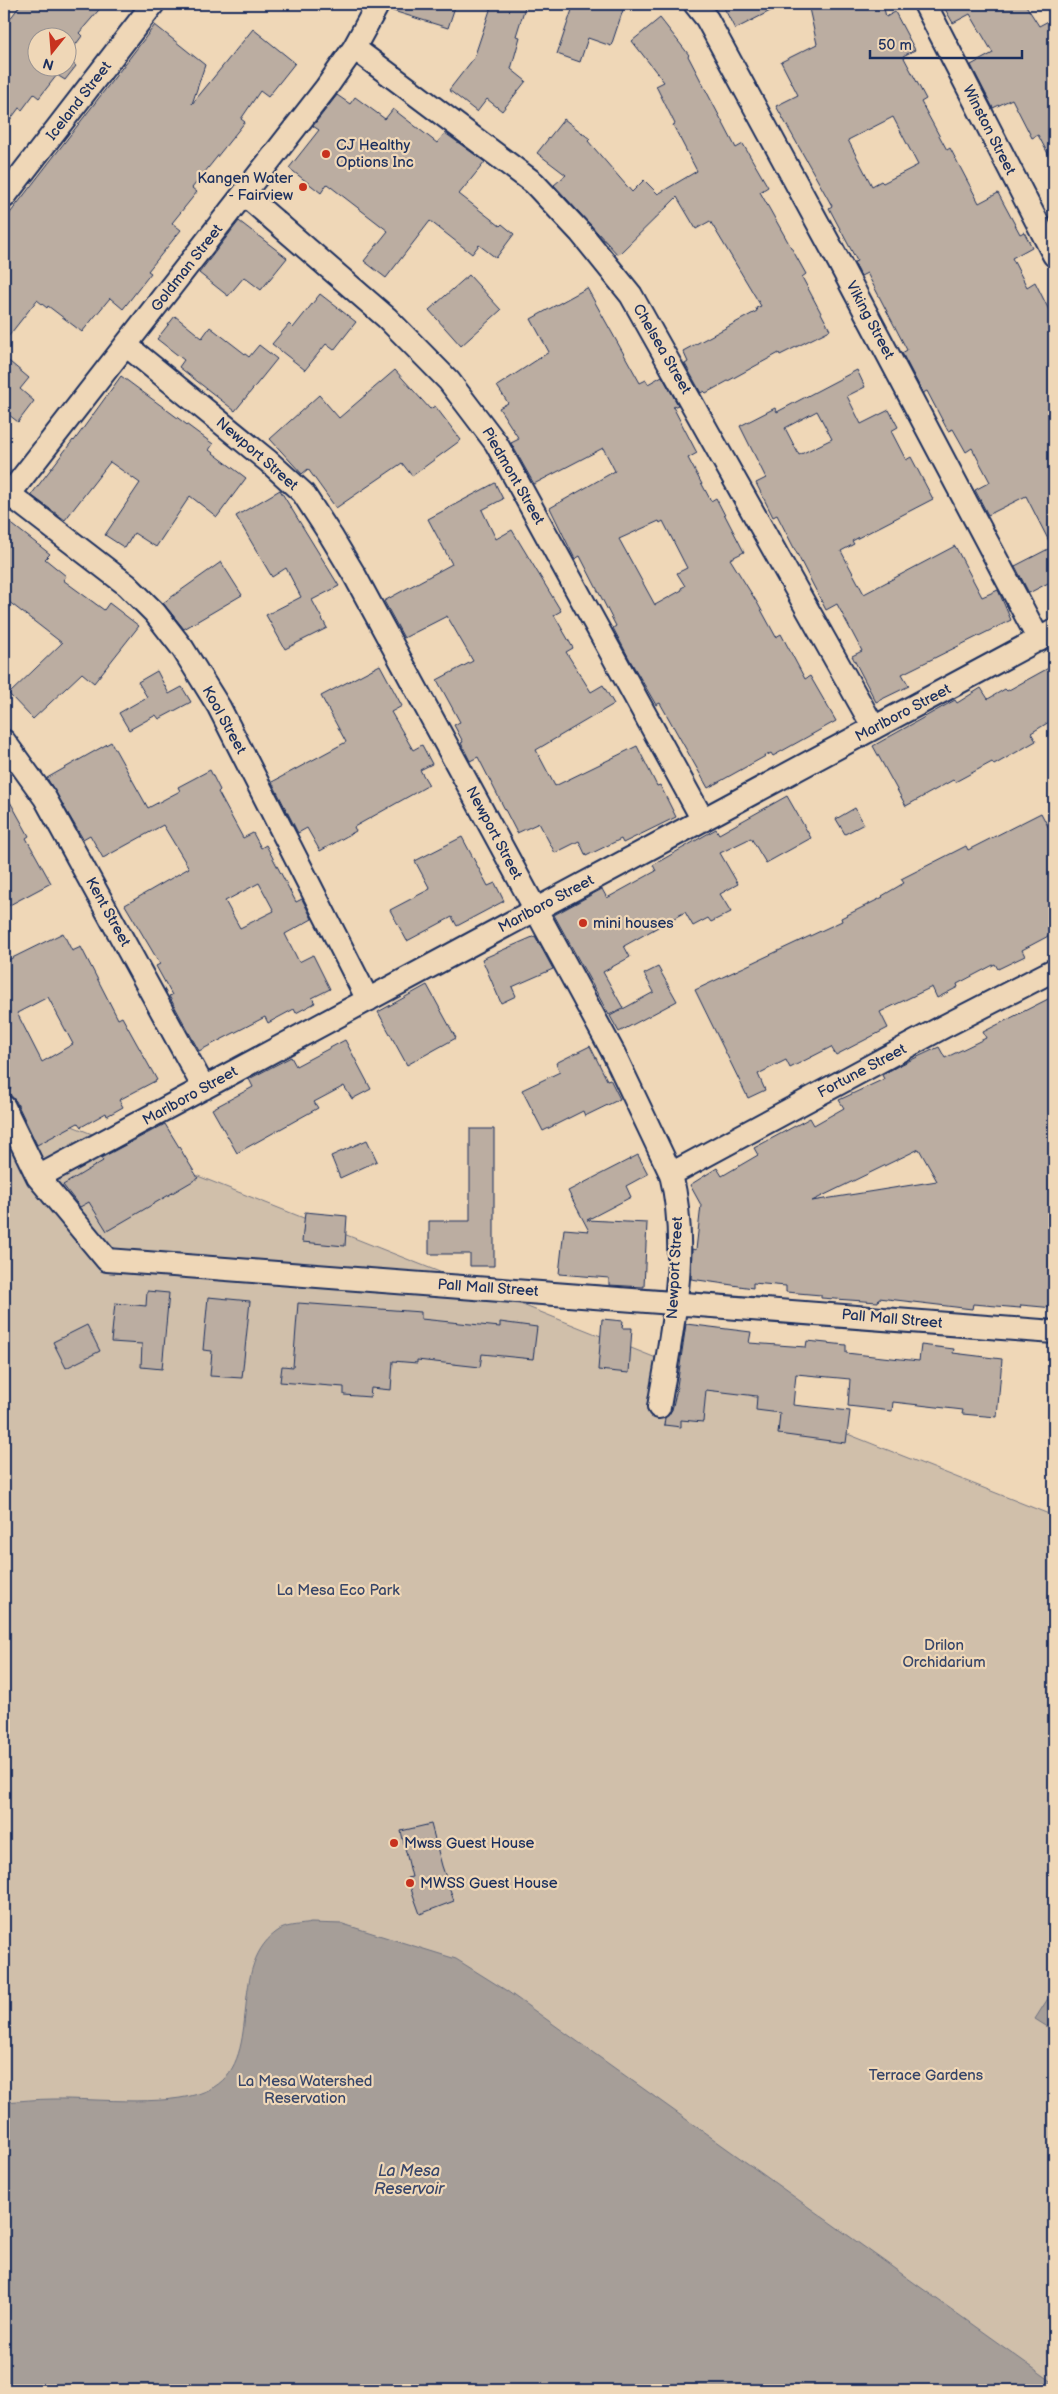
<svg xmlns="http://www.w3.org/2000/svg" width="1058" height="2394" font-family="'Balsamiq Sans',sans-serif">
<style>
.green{fill:#d0bfaa;stroke:#767784}
.water{fill:#a69e98;stroke:#6e7281}
.building{fill:#bbada1;stroke:#1b2f5e;fill-rule:evenodd}
.lines{fill:none;stroke-linecap:round;stroke-linejoin:round}
.minor-casing{stroke:#1b2f5e;stroke-width:26}
.minor{stroke:#efd7b7;stroke-width:22}
.poi-dot{fill:#c8321e;stroke:#efd7b7;stroke-width:2}
.labels{text-anchor:middle;dominant-baseline:central;stroke-width:4.5;stroke-linejoin:round;paint-order:stroke}
.street-label{font-size:15px;fill:#1b2f5e;stroke:#efd7b7}
.poi-label{font-size:15px;fill:#1b2f5e;stroke:#efd7b7;text-anchor:start}
.park-label{font-size:15px;fill:#364569;stroke:#efd7b7}
.water-label{font-size:16px;font-style:italic;fill:#37456a;stroke:#efd7b7}
</style>
<rect width="100%" height="100%" fill="#efd7b7"/>
<filter id="ink" filterUnits="userSpaceOnUse"><feTurbulence type="fractalNoise" baseFrequency=".02" numOctaves="2"/><feDisplacementMap in="SourceGraphic" scale="10" xChannelSelector="R" yChannelSelector="G"/><feConvolveMatrix kernelMatrix="1 2 1 2 8 2 1 2 1" color-interpolation-filters="sRGB"/></filter>
<g filter="url(#ink)">
<path class="green" d="M 4,1099 L 1054,1516 L 1054,2390 L 4,2390 Z"/>
<path class="water" d="M 311,1923 L 343,1924 L 456,1959 L 507,1991 L 581,2044 L 1054,2383 L 1054,2390 L 4,2390 L 4,2102 C 20,2101 37,2099 53,2099 C 95,2098 179,2109 214,2087 C 266,2055 224,1963 281,1929 C 289,1925 302,1925 311,1923 Z
M 1054,1989 L 1054,2031 L 1035,2019 Z"/>
<path class="building" d="M 21,4 L 104,4 L 79,33 L 82,36 L 68,55 L 68,38 L 38,38 L 38,68 L 68,68 L 68,60 L 76,66 L 65,80 L 57,75 L 39,98 L 34,94 L 22,110 L 19,108 L 4,128 L 4,27 Z
M 391,4 L 456,4 L 448,28 L 390,10 Z
M 492,4 L 526,4 L 516,36 L 520,37 L 511,69 L 526,81 L 502,111 L 487,99 L 477,112 L 449,90 L 474,58 Z
M 574,4 L 625,4 L 611,46 L 588,38 L 580,62 L 557,54 Z
M 722,4 L 784,4 L 735,29 Z
M 808,4 L 883,4 L 886,17 L 895,12 L 915,50 L 903,56 L 926,99 L 921,102 L 947,150 L 950,148 L 979,203 L 998,193 L 1020,234 L 1024,232 L 1032,247 L 1012,258 L 1027,287 L 1035,282 L 1054,320 L 1054,580 L 1029,593 L 1015,566 L 1052,547 L 1026,496 L 988,515 L 975,490 L 990,482 L 972,448 L 966,452 L 953,429 L 948,431 L 927,391 L 923,393 L 902,353 L 907,350 L 882,302 L 867,273 L 861,276 L 854,262 L 857,261 L 829,208 L 832,206 L 776,106 L 798,95 L 781,62 L 817,44 ZM 893,117 L 918,165 L 883,183 L 881,181 L 872,186 L 848,140 Z
M 954,4 L 1025,4 L 1039,26 L 1054,18 L 1054,165 L 1038,135 L 1032,138 L 1012,99 L 993,108 L 971,65 L 993,53 L 970,14 L 953,23 L 945,9 Z
M 660,18 L 689,55 L 688,56 L 736,148 L 743,144 L 768,187 L 760,192 L 806,274 L 802,277 L 830,330 L 780,355 L 779,353 L 706,393 L 704,391 L 701,393 L 685,364 L 688,362 L 683,351 L 757,311 L 756,308 L 761,306 L 710,221 L 696,229 L 677,197 L 618,255 L 554,185 L 566,175 L 537,153 L 564,119 L 590,139 L 588,141 L 632,192 L 644,180 L 658,194 L 697,171 L 673,125 L 675,124 L 656,86 L 664,82 L 632,41 Z
M 155,25 L 205,65 L 192,104 L 253,29 L 295,63 L 268,97 L 260,91 L 241,119 L 245,122 L 192,188 L 197,192 L 172,223 L 181,230 L 148,271 L 151,273 L 123,309 L 110,298 L 82,332 L 48,306 L 47,308 L 37,300 L 4,342 L 4,221 Z
M 337,95 L 350,104 L 355,97 L 385,119 L 393,109 L 437,143 L 445,133 L 485,162 L 459,194 L 500,226 L 502,224 L 514,234 L 496,258 L 479,245 L 472,254 L 430,221 L 386,278 L 364,261 L 388,231 L 327,184 L 321,193 L 289,168 L 319,130 L 313,126 Z
M 239,221 L 287,258 L 261,290 L 244,277 L 228,296 L 199,273 Z
M 469,275 L 501,310 L 461,346 L 429,310 Z
M 587,288 L 640,383 L 646,380 L 648,384 L 662,376 L 678,405 L 673,407 L 697,453 L 688,458 L 711,501 L 716,498 L 744,552 L 730,559 L 758,604 L 776,637 L 781,634 L 805,679 L 810,676 L 836,721 L 773,756 L 771,753 L 708,788 L 660,703 L 656,705 L 631,662 L 613,628 L 616,626 L 580,556 L 575,559 L 550,508 L 615,471 L 603,448 L 534,484 L 511,443 L 519,439 L 499,408 L 508,403 L 497,386 L 549,352 L 531,319 ZM 659,521 L 660,523 L 663,521 L 687,568 L 677,573 L 685,586 L 681,588 L 682,590 L 655,605 L 619,539 Z
M 320,294 L 356,322 L 334,350 L 326,344 L 305,370 L 272,344 L 289,324 L 293,328 Z
M 175,316 L 202,338 L 210,327 L 249,357 L 259,345 L 277,359 L 235,411 L 179,367 L 184,360 L 157,339 Z
M 4,357 L 29,378 L 20,389 L 34,401 L 18,422 L 4,411 Z
M 395,370 L 430,409 L 435,406 L 461,440 L 412,476 L 402,463 L 336,508 L 308,469 L 302,474 L 270,439 L 319,395 L 339,418 Z
M 857,370 L 865,387 L 847,396 L 861,424 L 889,410 L 898,427 L 891,431 L 906,460 L 911,457 L 933,499 L 852,541 L 854,544 L 841,551 L 864,594 L 955,546 L 982,597 L 998,590 L 1011,620 L 902,674 L 909,686 L 876,702 L 852,656 L 862,651 L 837,604 L 826,610 L 777,515 L 773,517 L 756,483 L 766,478 L 740,426 L 775,408 L 777,412 ZM 817,411 L 832,439 L 799,455 L 785,428 Z
M 121,376 L 213,444 L 209,450 L 246,478 L 217,517 L 190,496 L 156,547 L 134,533 L 125,548 L 105,535 L 140,483 L 110,462 L 65,520 L 31,495 L 73,440 L 74,441 Z
M 495,483 L 503,499 L 482,510 L 496,539 L 512,530 L 561,611 L 554,615 L 573,648 L 566,652 L 591,692 L 603,685 L 614,704 L 536,750 L 555,786 L 637,746 L 657,786 L 660,785 L 676,817 L 623,843 L 621,839 L 586,856 L 579,841 L 555,853 L 539,823 L 517,833 L 478,757 L 470,761 L 461,743 L 463,742 L 454,725 L 460,722 L 437,680 L 473,661 L 447,616 L 404,638 L 384,601 L 452,564 L 428,519 Z
M 280,490 L 339,586 L 312,600 L 327,628 L 285,649 L 266,615 L 301,597 L 286,568 L 272,577 L 236,516 Z
M 4,518 L 50,554 L 45,559 L 66,576 L 63,580 L 104,610 L 109,603 L 139,626 L 94,683 L 82,673 L 33,719 L 9,694 L 62,643 L 4,598 Z
M 221,562 L 242,595 L 184,629 L 163,603 Z
M 380,665 L 402,706 L 391,712 L 413,750 L 422,745 L 432,764 L 420,770 L 429,785 L 354,827 L 356,831 L 320,851 L 307,828 L 298,833 L 272,782 L 346,742 L 321,696 Z
M 1054,665 L 1054,719 L 1031,733 L 1036,741 L 994,765 L 992,762 L 955,782 L 953,780 L 906,806 L 873,746 L 955,700 L 957,703 L 981,688 L 988,699 L 1005,689 L 1007,691 Z
M 157,671 L 169,694 L 182,687 L 191,702 L 159,719 L 156,715 L 129,730 L 119,713 L 147,697 L 138,682 Z
M 111,742 L 148,808 L 180,791 L 178,787 L 210,770 L 220,790 L 218,792 L 243,838 L 253,833 L 261,848 L 266,845 L 296,902 L 302,899 L 312,919 L 285,934 L 299,962 L 313,955 L 330,989 L 312,998 L 315,1003 L 296,1013 L 294,1009 L 268,1023 L 265,1017 L 199,1051 L 169,996 L 172,995 L 156,966 L 160,964 L 125,905 L 189,868 L 163,825 L 103,858 L 90,835 L 83,839 L 47,778 ZM 259,883 L 274,911 L 240,928 L 225,901 Z
M 4,791 L 29,836 L 26,838 L 51,883 L 4,908 Z
M 787,796 L 811,838 L 766,863 L 751,838 L 720,853 L 738,884 L 720,894 L 731,912 L 711,922 L 708,918 L 693,926 L 685,912 L 624,946 L 630,957 L 603,972 L 623,1008 L 609,1015 L 554,915 L 602,889 L 607,898 L 656,871 L 653,865 L 716,829 L 719,834 Z
M 855,808 L 864,824 L 845,834 L 836,819 Z
M 1041,813 L 1054,838 L 1054,933 L 1022,950 L 1025,956 L 998,969 L 995,964 L 957,984 L 958,987 L 937,998 L 932,987 L 880,1012 L 888,1028 L 836,1055 L 831,1047 L 790,1068 L 786,1060 L 758,1074 L 765,1090 L 748,1098 L 695,990 L 842,921 L 841,918 L 883,897 L 882,896 L 904,883 L 901,879 L 966,846 L 968,850 Z
M 462,837 L 488,886 L 495,883 L 504,901 L 457,926 L 452,917 L 407,941 L 390,910 L 430,889 L 415,861 Z
M 63,933 L 72,951 L 81,947 L 118,1019 L 122,1017 L 157,1080 L 119,1100 L 123,1107 L 107,1116 L 106,1113 L 81,1127 L 78,1123 L 37,1145 L 16,1101 L 7,1091 L 11,1089 L 4,1075 L 4,962 ZM 48,997 L 73,1044 L 42,1062 L 17,1013 Z
M 535,936 L 553,969 L 512,987 L 516,996 L 501,1003 L 482,959 Z
M 658,967 L 677,1001 L 619,1032 L 610,1016 L 654,992 L 644,974 Z
M 427,985 L 456,1038 L 407,1065 L 378,1012 Z
M 1054,996 L 1054,1308 L 1021,1305 L 1020,1308 L 973,1304 L 972,1309 L 879,1298 L 878,1302 L 821,1298 L 821,1295 L 786,1292 L 786,1286 L 753,1283 L 753,1288 L 691,1279 L 692,1249 L 696,1250 L 701,1205 L 690,1185 L 717,1168 L 722,1176 L 758,1155 L 754,1148 L 810,1118 L 814,1125 L 844,1108 L 839,1100 L 884,1079 L 882,1075 L 898,1066 L 939,1047 L 945,1058 L 986,1038 L 983,1032 ZM 919,1149 L 937,1181 L 812,1201 Z
M 345,1040 L 371,1089 L 352,1099 L 344,1086 L 314,1102 L 318,1108 L 237,1153 L 212,1109 L 253,1087 L 249,1079 L 291,1057 L 296,1066 Z
M 590,1046 L 607,1080 L 610,1079 L 620,1099 L 585,1116 L 583,1111 L 543,1131 L 522,1090 L 560,1072 L 556,1063 Z
M 165,1124 L 198,1178 L 107,1231 L 89,1202 L 80,1207 L 63,1185 L 103,1161 L 101,1158 Z
M 470,1129 L 494,1129 L 494,1266 L 470,1266 L 470,1254 L 429,1254 L 429,1221 L 470,1221 Z
M 367,1140 L 377,1161 L 340,1178 L 331,1156 Z
M 638,1155 L 648,1174 L 626,1186 L 631,1197 L 587,1220 L 647,1223 L 644,1287 L 609,1285 L 609,1278 L 559,1274 L 564,1229 L 589,1231 L 568,1191 Z
M 305,1212 L 347,1216 L 345,1246 L 302,1242 Z
M 147,1291 L 169,1293 L 162,1369 L 141,1367 L 142,1344 L 111,1342 L 115,1303 L 146,1306 Z
M 208,1297 L 250,1301 L 242,1378 L 210,1376 L 212,1351 L 203,1350 Z
M 298,1303 L 421,1312 L 421,1319 L 500,1327 L 500,1322 L 537,1327 L 533,1359 L 482,1354 L 480,1367 L 417,1360 L 417,1363 L 393,1361 L 391,1390 L 371,1388 L 370,1397 L 344,1395 L 344,1387 L 280,1382 L 282,1366 L 293,1367 Z
M 602,1319 L 623,1321 L 622,1328 L 632,1328 L 629,1373 L 598,1370 Z
M 686,1324 L 751,1332 L 749,1343 L 806,1347 L 807,1341 L 846,1345 L 846,1353 L 919,1361 L 921,1345 L 954,1349 L 953,1353 L 1002,1359 L 997,1417 L 962,1414 L 963,1410 L 893,1402 L 892,1411 L 848,1406 L 850,1379 L 796,1374 L 793,1405 L 850,1411 L 846,1443 L 778,1434 L 780,1413 L 756,1410 L 757,1396 L 706,1390 L 703,1422 L 681,1420 L 681,1427 L 664,1425 L 665,1418 L 672,1410 L 676,1393 Z
M 87,1325 L 100,1351 L 66,1368 L 53,1342 Z
M 431,1824 L 442,1866 L 454,1901 L 420,1914 L 407,1878 L 412,1877 L 401,1831 Z"/>
<g class="lines">
<g class="minor-casing">
<path id="minor" d="M 695,4 L 707,19 L 838,260 L 1039,640
M 925,4 L 1054,255
M 354,48 L 534,183 L 581,233 L 631,295 L 874,728
M 244,194 L 387,318 L 449,381 L 496,443 L 703,820
M 4,197 L 153,4
M 127,346 L 268,461 L 303,493 L 331,536 L 355,576 L 614,1054 L 671,1174 C 690,1251 672,1330 659,1407
M 9,494 L 127,585 L 155,613 L 183,649 L 219,707 L 368,1000
M 4,501 L 326,88 L 354,48 L 378,4
M 4,741 L 45,798 L 204,1088
M 4,1107 L 38,1177 L 107,1260 L 1054,1332
M 671,1174 L 943,1027 L 1054,970
M 38,1177 L 1054,631"/>
</g>
<use href="#minor" class="minor"/>
</g>
</g>
<g class="poi-dot">
<circle cx="326" cy="154" r="5"/>
<circle cx="303" cy="187" r="5"/>
<circle cx="583" cy="923" r="5"/>
<circle cx="394" cy="1843" r="5"/>
<circle cx="410" cy="1883" r="5"/>
</g>
<g class="labels">
<g class="street-label">
<text transform="translate(79 101) rotate(-52)">Iceland Street</text>
<text transform="translate(989 130) rotate(63)">Winston Street</text>
<text transform="translate(187 268) rotate(-52)">Goldman Street</text>
<text transform="translate(870 320) rotate(62)">Viking Street</text>
<text transform="translate(662 349) rotate(60)">Chelsea Street</text>
<text transform="translate(257 454) rotate(41)">Newport Street</text>
<text transform="translate(513 476) rotate(60)">Piedmont Street</text>
<text transform="translate(903 713) rotate(-28)">Marlboro Street</text>
<text transform="translate(224 720) rotate(61)">Kool Street</text>
<text transform="translate(494 833) rotate(62)">Newport Street</text>
<text transform="translate(546 904) rotate(-28)">Marlboro Street</text>
<text transform="translate(108 912) rotate(61)">Kent Street</text>
<text transform="translate(862 1071) rotate(-28)">Fortune Street</text>
<text transform="translate(190 1096) rotate(-29)">Marlboro Street</text>
<text transform="translate(675 1268) rotate(-87)">Newport Street</text>
<text transform="translate(488 1288) rotate(4)">Pall Mall Street</text>
<text transform="translate(892 1319) rotate(5)">Pall Mall Street</text>
</g>
<g class="poi-label">
<text x="336" y="145">CJ Healthy<tspan x="336" dy="17">Options Inc</tspan></text>
<text x="293" y="178" text-anchor="end">Kangen Water<tspan x="293" dy="17">- Fairview</tspan></text>
<text x="593" y="923">mini houses</text>
<text x="404" y="1843">Mwss Guest House</text>
<text x="420" y="1883">MWSS Guest House</text>
</g>
<g class="park-label">
<text x="338" y="1590">La Mesa Eco Park</text>
<text x="944" y="1645">Drilon<tspan x="944" dy="17">Orchidarium</tspan></text>
<text x="926" y="2075">Terrace Gardens</text>
<text x="305" y="2081">La Mesa Watershed<tspan x="305" dy="17">Reservation</tspan></text>
</g>
<g class="water-label">
<text x="409" y="2171">La Mesa<tspan x="409" dy="18">Reservoir</tspan></text>
</g>
</g>
<rect width="1058" height="2394" fill="none" stroke="#efd7b7" stroke-width="20"/>
<rect x="10" y="10" width="1038" height="2374" fill="none" stroke="#1b2f5e" stroke-width="2" filter="url(#ink)"/>
<g transform="translate(52 52) rotate(197)"><circle r="24" fill="#efd7b7" stroke="#9a9493"/>
<path d="M0-4L9 19L0 12L-9 19Z" fill="#c8321e"/>
<text y="-8" font-size="14" font-weight="bold" text-anchor="middle" fill="#1b2f5e">N</text>
</g>
<path d="M870 50v8h152v-8" fill="none" stroke="#1b2f5e" stroke-width="2.5"/>
<text x="878" y="50" font-size="15" fill="#1b2f5e" stroke="#efd7b7" stroke-width="4" paint-order="stroke">50 m</text>
</svg>
